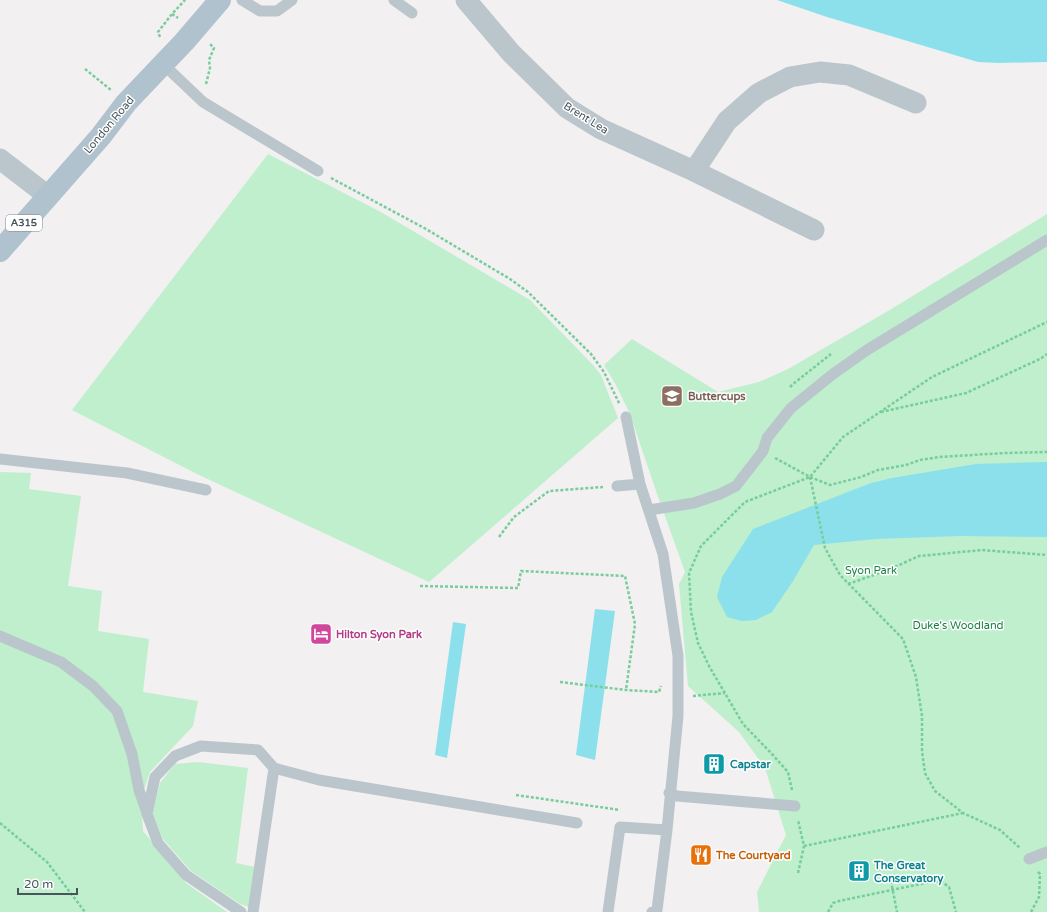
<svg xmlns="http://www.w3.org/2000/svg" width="1047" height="912" font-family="'Varela Round',sans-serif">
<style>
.green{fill:#bfefcd}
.water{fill:#8ce0ec}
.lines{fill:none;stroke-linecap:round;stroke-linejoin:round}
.path{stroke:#77cd9b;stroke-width:2.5;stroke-dasharray:3 2;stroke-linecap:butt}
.lane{stroke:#bbc6cc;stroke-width:11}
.street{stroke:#bbc6cc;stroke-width:21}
.primary{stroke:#b0c2ce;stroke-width:22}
.labels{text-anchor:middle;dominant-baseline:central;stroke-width:3;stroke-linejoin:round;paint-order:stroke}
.shield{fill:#fff;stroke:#7f888e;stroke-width:1}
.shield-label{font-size:10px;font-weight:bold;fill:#48555d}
.street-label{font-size:11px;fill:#48555d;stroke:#fff}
.education-label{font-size:11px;font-weight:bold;fill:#785e54;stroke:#fff;text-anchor:start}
.park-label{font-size:11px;fill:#187f42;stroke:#fff}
.hotel-label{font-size:11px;font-weight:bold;fill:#b23c85;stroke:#fff;text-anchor:start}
.culture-label{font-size:11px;font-weight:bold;fill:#0d838f;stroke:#fff;text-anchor:start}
.food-label{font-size:11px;font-weight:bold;fill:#c56008;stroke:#fff;text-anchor:start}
</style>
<rect width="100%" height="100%" fill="#f2f0f0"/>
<path class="green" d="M 268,154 L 379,211 L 530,300 L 593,365 L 601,375 L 618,418 L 429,582 L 197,474 L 72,410 Z
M 1047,214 L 1047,912 L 759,912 L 757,892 L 786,835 L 765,768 L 739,732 L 688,686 L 679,584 L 685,572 L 655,488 L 630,414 L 616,385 L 604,365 L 632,339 L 718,392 L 759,382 L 788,369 L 888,311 Z
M 0,472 L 31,473 L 29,489 L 81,496 L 68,586 L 102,591 L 98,631 L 149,639 L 143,692 L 198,701 L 193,726 L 150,772 L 141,799 L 143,831 L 186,883 L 227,912 L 0,912 Z
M 198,762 L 248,768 L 236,863 L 255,867 L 249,907 L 240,904 L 191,871 L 163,839 L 152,814 L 160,783 L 175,764 Z"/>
<path class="water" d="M 777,0 L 1047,0 L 1047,62 L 999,63 L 978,62 L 827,17 Z
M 1047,462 L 1047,537 L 960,536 L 876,539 L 814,545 L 793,581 L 772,612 L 756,620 L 742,621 L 727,617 L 717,597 L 722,577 L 753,529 L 871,483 L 892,478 L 976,464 Z
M 595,609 L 615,611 L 595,760 L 576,755 Z
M 453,622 L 466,624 L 447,758 L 435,755 Z"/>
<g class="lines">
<path class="path" d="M 172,14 L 178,18
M 160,37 L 158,32 L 172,14 L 185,0
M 85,69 L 111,90
M 206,84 L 210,68 L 209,60 L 214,48 L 210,44
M 331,178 L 426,229 L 510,279 L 528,292 L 591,354 L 604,372 L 620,405
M 790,387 L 793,384 L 831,354
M 881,412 L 966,393 L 1040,359 L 1047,354
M 775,458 L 810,477 L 830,485 L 861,477 L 878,470 L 906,465 L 920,460 L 939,457 L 1005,453 L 1047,452
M 810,477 L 825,548 L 840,575 L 903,639 L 916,677 L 922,716 L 922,751 L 925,773 L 935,791 L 963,813 L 1000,830 L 1020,848
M 499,537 L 514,517 L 549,491 L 603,487
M 848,584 L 888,570 L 919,556 L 982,550 L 1047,555
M 420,586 L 518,588 L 521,571 L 625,576 L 635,624 L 626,690
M 560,682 L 626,690 L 659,692 L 661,686
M 693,696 L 725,693
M 792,790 L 788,772 L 771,753 L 743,724 L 709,666 L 698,643 L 691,612 L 689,573 L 701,546 L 745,502 L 810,477 L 843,437 L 932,377 L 1047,322
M 516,795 L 620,810
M 0,823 L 47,862 L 85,912
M 804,846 L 963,813
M 798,873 L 804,846 L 798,820
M 890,876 L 897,912
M 828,912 L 833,903 L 839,901 L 935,881 L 942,882 L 949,887 L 956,912
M 1031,912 L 1039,897 L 1040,874 L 1037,871"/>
<path class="lane" d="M 242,0 L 260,11 L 277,11 L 292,0
M 394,0 L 412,13
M 163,64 L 203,102 L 318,171
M 626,417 L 640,484 L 663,554 L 678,656 L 678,716 L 667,830 L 657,910 L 652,912
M 0,459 L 127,473 L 206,490
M 617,486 L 640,484
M 649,510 L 694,503 L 720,494 L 736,486 L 763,451 L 767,438 L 791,408 L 833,374 L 867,350 L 1047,240
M 0,636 L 61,662 L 93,686 L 117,711 L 132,754 L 139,790 L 147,813
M 669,793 L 677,796 L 795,806
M 1029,859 L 1047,852
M 241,912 L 186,875 L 158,843 L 147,814 L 155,777 L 175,756 L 201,746 L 258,750 L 274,768 L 319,780 L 577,823
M 253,912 L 274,768
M 608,912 L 620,827 L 667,830"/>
<path class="street" d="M 466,0 L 511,53 L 567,108 L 601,129 L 694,171 L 727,121 L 759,93 L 790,77 L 820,72 L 849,75 L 916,103
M 0,159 L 48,196
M 694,171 L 814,230"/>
<path class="primary" d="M 0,251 L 101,136 L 126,103 L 163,64 L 184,42 L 220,0"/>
</g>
<defs>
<g id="school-square" transform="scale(1.15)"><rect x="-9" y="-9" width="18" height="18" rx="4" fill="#8d6e63" stroke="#fff"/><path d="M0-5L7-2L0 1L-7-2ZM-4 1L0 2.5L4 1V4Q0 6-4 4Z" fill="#fff"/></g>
<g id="hotel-square" transform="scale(1.15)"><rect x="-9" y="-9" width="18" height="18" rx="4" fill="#d1479c" stroke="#fff"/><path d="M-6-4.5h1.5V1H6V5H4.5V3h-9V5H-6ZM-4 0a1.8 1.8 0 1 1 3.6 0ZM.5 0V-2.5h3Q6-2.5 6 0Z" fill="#fff"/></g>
<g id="building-square" transform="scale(1.15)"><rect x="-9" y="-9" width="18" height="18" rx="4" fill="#0f9aa8" stroke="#fff"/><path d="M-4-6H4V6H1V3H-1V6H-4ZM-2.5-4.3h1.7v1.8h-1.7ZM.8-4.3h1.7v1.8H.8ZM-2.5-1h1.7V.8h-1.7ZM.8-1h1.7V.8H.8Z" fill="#fff"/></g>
<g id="restaurant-square" transform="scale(1.15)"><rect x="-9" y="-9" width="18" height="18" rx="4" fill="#e8710a" stroke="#fff"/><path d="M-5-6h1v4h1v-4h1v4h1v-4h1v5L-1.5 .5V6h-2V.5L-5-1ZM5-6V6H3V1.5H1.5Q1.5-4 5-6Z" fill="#fff"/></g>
</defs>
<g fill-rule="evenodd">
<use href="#school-square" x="672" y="396"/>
<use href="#hotel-square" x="321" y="634"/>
<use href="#building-square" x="714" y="764"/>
<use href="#restaurant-square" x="701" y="855"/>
<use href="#building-square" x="859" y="871"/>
</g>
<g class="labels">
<rect class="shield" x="6" y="215" width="36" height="16" rx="3"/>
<g class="shield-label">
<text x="24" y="223">A315</text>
</g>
<g class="street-label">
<text transform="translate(586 118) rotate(32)">Brent Lea</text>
<text transform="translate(109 125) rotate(-50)">London Road</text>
</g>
<g class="education-label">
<text x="688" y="396">Buttercups</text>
</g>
<g class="park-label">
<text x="871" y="570">Syon Park</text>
<text x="958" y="625">Duke's Woodland</text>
</g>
<g class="hotel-label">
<text x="336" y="634">Hilton Syon Park</text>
</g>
<g class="culture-label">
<text x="730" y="764">Capstar</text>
<text x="874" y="865">The Great<tspan x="874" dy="13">Conservatory</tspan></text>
</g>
<g class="food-label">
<text x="716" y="855">The Courtyard</text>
</g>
</g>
<path d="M18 888v6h59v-6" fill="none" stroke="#48555d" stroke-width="2"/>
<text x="24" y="888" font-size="12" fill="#48555d" stroke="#ffffff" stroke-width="3" paint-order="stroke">20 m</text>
</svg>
